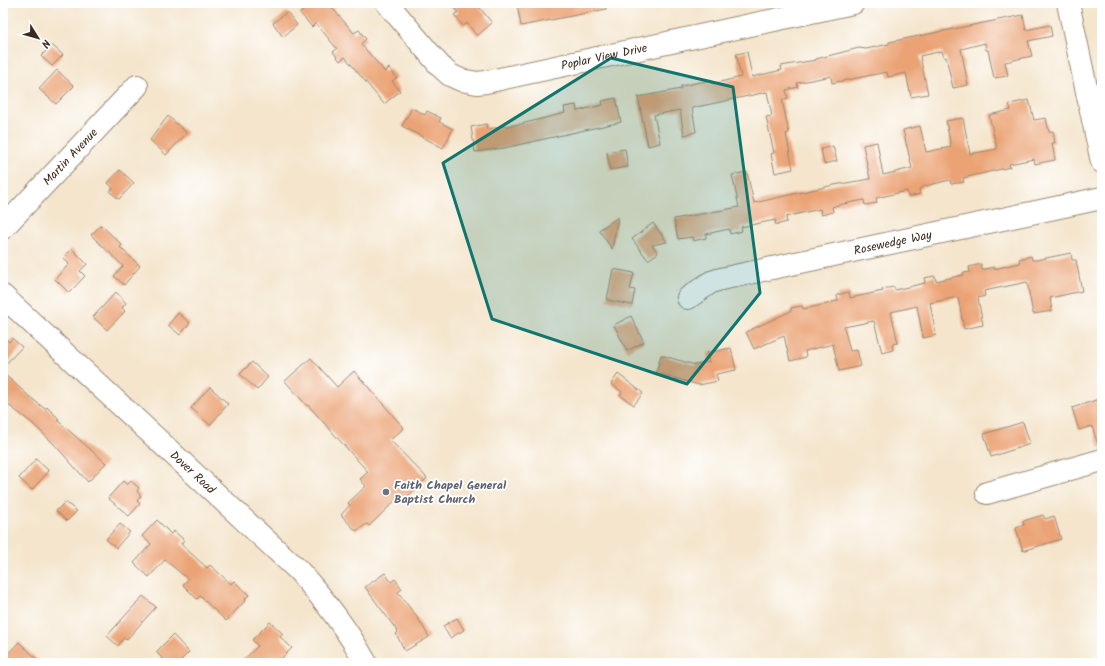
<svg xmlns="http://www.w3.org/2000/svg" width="1105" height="666" font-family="Kalam,sans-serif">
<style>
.building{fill:#eba374}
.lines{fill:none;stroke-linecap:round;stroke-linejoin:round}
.minor-casing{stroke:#988875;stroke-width:24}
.minor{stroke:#fff;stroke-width:22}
.marked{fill:#0f766e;fill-opacity:0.2;stroke:#0f766e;stroke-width:3;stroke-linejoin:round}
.worship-dot{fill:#6b7280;stroke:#fff;stroke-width:1.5}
.labels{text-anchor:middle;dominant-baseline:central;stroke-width:3.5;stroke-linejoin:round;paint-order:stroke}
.street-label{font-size:12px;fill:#3b2a1e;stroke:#fff}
.worship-label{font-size:12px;font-weight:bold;fill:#5b616d;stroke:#fff;text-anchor:start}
</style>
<rect width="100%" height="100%" fill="#fff"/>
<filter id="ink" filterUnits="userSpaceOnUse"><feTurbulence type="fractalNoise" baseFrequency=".025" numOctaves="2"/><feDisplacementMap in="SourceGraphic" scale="8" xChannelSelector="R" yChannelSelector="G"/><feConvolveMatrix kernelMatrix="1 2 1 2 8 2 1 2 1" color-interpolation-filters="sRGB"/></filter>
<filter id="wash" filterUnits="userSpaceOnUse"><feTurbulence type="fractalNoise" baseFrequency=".012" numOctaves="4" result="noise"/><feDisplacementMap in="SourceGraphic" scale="16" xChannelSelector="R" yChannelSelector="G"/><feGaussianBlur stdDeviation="0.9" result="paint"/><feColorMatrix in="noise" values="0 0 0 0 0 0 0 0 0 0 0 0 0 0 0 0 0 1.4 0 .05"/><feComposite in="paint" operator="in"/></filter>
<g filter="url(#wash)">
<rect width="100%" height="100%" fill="#f4e5cc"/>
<g id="blocks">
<path class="building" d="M 312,3 L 328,3 L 354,33 L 359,30 L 366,39 L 361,44 L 385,72 L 389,68 L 397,78 L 392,81 L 400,91 L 384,104 L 345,57 L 340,61 L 333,52 L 337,49 L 316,23 L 312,27 L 300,13 Z
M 450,3 L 476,3 L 492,23 L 477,36 L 467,23 L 463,26 L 454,15 L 458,12 Z
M 523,3 L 606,3 L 606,9 L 521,26 L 517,4 Z
M 287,12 L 297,25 L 283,37 L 273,23 Z
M 1023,15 L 1026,30 L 1050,25 L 1052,36 L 1028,41 L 1032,56 L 1005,62 L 1008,76 L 994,78 L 988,50 L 986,50 L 985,43 L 961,49 L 968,85 L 953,88 L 946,57 L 944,58 L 942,51 L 920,56 L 928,94 L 911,97 L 906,73 L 888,77 L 887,72 L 832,83 L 831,76 L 797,83 L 798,87 L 786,90 L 788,99 L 782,100 L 789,133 L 786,134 L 793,169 L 775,173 L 771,154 L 774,153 L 766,117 L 772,116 L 767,92 L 692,108 L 696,132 L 684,135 L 680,110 L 654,115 L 660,143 L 648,146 L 638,97 L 681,89 L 681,86 L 711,80 L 712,84 L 741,77 L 736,54 L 747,52 L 752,77 L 782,70 L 781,66 L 816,60 L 816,59 L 859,48 L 866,49 L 889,44 L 889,42 Z
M 52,45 L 63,55 L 52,66 L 41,56 Z
M 57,70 L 74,86 L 56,104 L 39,89 Z
M 616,98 L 621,122 L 504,148 L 475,152 L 471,127 L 486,124 L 487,129 L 521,124 L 565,113 L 564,107 L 576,105 L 577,111 L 603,105 L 602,101 Z
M 1029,100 L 1034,120 L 1046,118 L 1049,132 L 1053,131 L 1055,143 L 1052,143 L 1055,160 L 1035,164 L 1034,159 L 1009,164 L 1010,167 L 963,178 L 964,182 L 951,184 L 950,180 L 925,186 L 919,189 L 920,194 L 908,197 L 907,191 L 876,198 L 877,203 L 865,205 L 864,200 L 838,205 L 832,207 L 833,212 L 821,215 L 820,209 L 793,215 L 786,217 L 787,222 L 776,225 L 775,220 L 741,227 L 742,231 L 730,234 L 729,229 L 706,234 L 706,238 L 693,241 L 692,237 L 678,239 L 674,219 L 739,207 L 732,175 L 747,172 L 754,203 L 834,185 L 870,179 L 863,145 L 877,142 L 883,175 L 912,168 L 903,130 L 920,126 L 926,152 L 951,147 L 946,121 L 963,118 L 970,154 L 997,149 L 989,115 L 1011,110 L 1009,104 Z
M 412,108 L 425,115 L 427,111 L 441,118 L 439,122 L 453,129 L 443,148 L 402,126 Z
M 168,116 L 187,133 L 166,155 L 150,140 Z
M 833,146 L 837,161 L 824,164 L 821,149 Z
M 625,149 L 628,167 L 610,170 L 607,152 Z
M 120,170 L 134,183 L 119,199 L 110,192 L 113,188 L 108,183 Z
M 618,217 L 612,249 L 599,230 Z
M 653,223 L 667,242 L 652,245 L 658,253 L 648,260 L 632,239 Z
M 101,225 L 122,245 L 120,247 L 140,266 L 124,285 L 114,276 L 123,266 L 91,235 Z
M 72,249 L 87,264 L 80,271 L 85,276 L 69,293 L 55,279 L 69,264 L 63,258 Z
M 1071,253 L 1072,260 L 1076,260 L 1082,291 L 1050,298 L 1052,311 L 1033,314 L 1027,282 L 984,291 L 985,296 L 978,298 L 983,325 L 964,329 L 958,297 L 930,303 L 936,335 L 923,338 L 917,306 L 891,312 L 898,343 L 892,344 L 893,350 L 882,353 L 874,321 L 844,327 L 850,351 L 857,350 L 861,366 L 839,371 L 833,344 L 805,351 L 806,357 L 790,361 L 784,336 L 754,349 L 746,332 L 791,311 L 791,308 L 802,306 L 803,309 L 832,303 L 832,302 L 838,301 L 837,295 L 849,292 L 850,298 L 883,291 L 882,289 L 894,287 L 895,290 L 925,283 L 924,278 L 935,276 L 936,281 L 963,275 L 963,273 L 970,272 L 969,267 L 981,264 L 982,270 L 994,267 L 994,269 L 1020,263 L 1019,259 L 1031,256 L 1032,260 L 1036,260 Z
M 613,269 L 634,273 L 630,289 L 635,290 L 632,305 L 607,300 Z
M 116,292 L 126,303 L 122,308 L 125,311 L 107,330 L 93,317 Z
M 178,313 L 190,323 L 180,335 L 168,325 Z
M 631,316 L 644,342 L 627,351 L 614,325 Z
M 3,336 L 9,342 L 12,338 L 22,347 L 3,367 Z
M 731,348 L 736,370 L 716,374 L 718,381 L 699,385 L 656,373 L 661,355 L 695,365 L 709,362 L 707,353 Z
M 311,358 L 337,387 L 354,371 L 404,428 L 390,440 L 427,478 L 403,501 L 399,497 L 369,526 L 367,524 L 356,531 L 341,515 L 350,505 L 348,503 L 366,486 L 360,479 L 368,472 L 308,405 L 307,406 L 285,381 Z
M 252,362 L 268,377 L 257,390 L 240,374 Z
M 3,373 L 30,397 L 45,409 L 47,407 L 59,419 L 57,420 L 106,463 L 88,482 L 53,443 L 32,423 L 3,401 Z
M 618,374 L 643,393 L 634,405 L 620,395 L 622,392 L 611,384 Z
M 210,387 L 228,404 L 210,425 L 191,408 Z
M 1102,398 L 1102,448 L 1099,448 L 1092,426 L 1079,430 L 1072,408 Z
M 1023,422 L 1030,444 L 991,457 L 984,434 Z
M 36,459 L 49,471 L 32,490 L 19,478 Z
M 123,481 L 127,485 L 131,481 L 139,488 L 137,491 L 141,496 L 137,501 L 140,504 L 129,516 L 108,498 Z
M 65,502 L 77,511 L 67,521 L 56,511 Z
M 1043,515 L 1045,519 L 1054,516 L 1061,539 L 1023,551 L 1016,528 L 1024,525 L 1023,521 Z
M 157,520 L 171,534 L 174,531 L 184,540 L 181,544 L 207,568 L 210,565 L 231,584 L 234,581 L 249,595 L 245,599 L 246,600 L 226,621 L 200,596 L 197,599 L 183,585 L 188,579 L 165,560 L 149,577 L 134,563 L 151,544 L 142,536 Z
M 120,524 L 130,532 L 116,548 L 106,539 Z
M 385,573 L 391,582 L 395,579 L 402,589 L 398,592 L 419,620 L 429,637 L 405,651 L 396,634 L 398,632 L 365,587 Z
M 143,596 L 156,607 L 126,640 L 124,638 L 118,646 L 107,636 Z
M 457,618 L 464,630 L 450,638 L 443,626 Z
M 270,622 L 283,634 L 280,637 L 292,648 L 277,663 L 240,663 L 258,646 L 252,640 Z
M 173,635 L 189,652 L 178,663 L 167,663 L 156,652 Z
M 19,642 L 41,663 L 3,663 L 3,659 Z"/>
</g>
</g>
<g filter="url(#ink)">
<use href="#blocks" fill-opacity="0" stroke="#988875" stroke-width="1"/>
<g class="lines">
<g class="minor-casing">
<g id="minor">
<path id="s1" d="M 387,3 L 440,66 L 450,75 L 461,80 L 477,83 L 486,82 L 853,3"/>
<path d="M 1068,3 L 1102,162"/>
<path id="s2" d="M 3,228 L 137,86"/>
<path id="s3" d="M 3,296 L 298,570 C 324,599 347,629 366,663"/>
<path id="s4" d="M 688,298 L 711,282 L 721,279 L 1102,198"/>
<path d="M 987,493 L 1102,460"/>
</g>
</g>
<use href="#minor" class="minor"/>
</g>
</g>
<path class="marked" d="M 611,58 L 733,87 L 760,293 L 687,384 L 492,319 L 443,163 Z"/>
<circle class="worship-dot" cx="386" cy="492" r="4"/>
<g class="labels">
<g class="street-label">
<text stroke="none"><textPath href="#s1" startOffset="254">Poplar View Drive</textPath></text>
<text stroke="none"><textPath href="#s2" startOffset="98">Martin Avenue</textPath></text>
<text stroke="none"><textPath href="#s4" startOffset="214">Rosewedge Way</textPath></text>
<text stroke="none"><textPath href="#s3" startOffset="259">Dover Road</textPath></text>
</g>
<g class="worship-label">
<text x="394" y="485">Faith Chapel General<tspan x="394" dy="14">Baptist Church</tspan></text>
</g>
</g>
<rect width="1105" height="666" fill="none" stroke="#fff" stroke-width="16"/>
<g transform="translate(38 38) rotate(127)" stroke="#ffffff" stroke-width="3" paint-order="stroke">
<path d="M0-3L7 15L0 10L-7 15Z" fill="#3b2a1e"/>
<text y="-6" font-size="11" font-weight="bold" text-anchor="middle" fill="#3b2a1e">N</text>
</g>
</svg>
